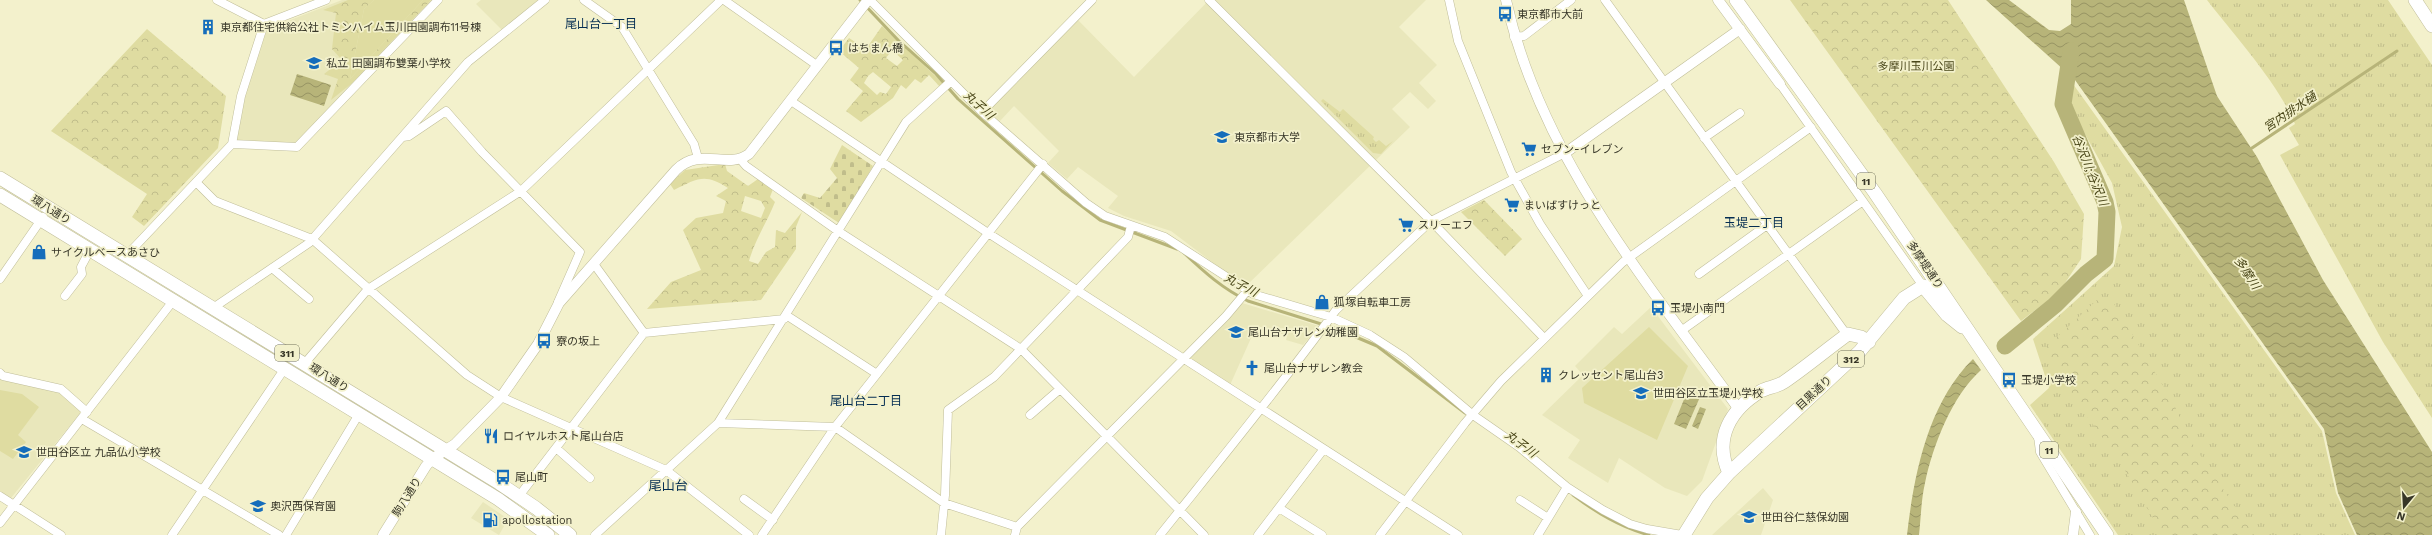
<svg xmlns="http://www.w3.org/2000/svg" width="2432" height="535" font-family="'Work Sans','Noto Sans JP',sans-serif">
<style>
.built{fill:#e9e7bb}
.grass{fill:url(#grass-tufts)}
.forest{fill:url(#forest-crowns);fill-rule:evenodd}
.cemetery{fill:url(#cemetery-stones)}
.pitch{fill:#dfdca1}
.water{fill:url(#water-waves)}
.lines{fill:none;stroke-linecap:round;stroke-linejoin:round}
.stream{stroke:#b7b479;stroke-width:3}
.river{stroke:#b7b479;stroke-width:17}
.minor-casing{stroke:#c0be9a;stroke-width:9}
.tertiary-casing{stroke:#c0be9a;stroke-width:11}
.primary-casing{stroke:#c0be9a;stroke-width:14}
.minor{stroke:#fff;stroke-width:8}
.tertiary{stroke:#fff;stroke-width:10}
.primary{stroke:#fff;stroke-width:13}
.labels{text-anchor:middle;dominant-baseline:central;stroke-width:3.5;stroke-linejoin:round;paint-order:stroke}
.shield{fill:#f3f1cc;stroke:#6f6e59;stroke-width:1}
.shield-label{font-size:10px;font-weight:bold;fill:#373628}
.poi-label{font-size:11px;fill:#373628;stroke:#f3f1cc;text-anchor:start}
.park-label{font-size:11px;fill:#4a471a;stroke:#f3f1cc}
.street-label{font-size:11px;fill:#373628;stroke:#f3f1cc}
.neighbourhood-label{font-size:12px;fill:#042d52;stroke:#f3f1cc}
.water-label{font-size:12px;font-style:italic;fill:#484517;stroke:#f3f1cc}
.quarter-label{font-size:13px;fill:#042d52;stroke:#f3f1cc}
</style>
<defs>
<pattern id="grass-tufts" width="24" height="20" patternUnits="userSpaceOnUse"><rect width="24" height="20" fill="#dfdca1"/><path d="M3 7l-1-3M5 7V3M7 7l1-3M15 17l-1-3M17 17v-4M19 17l1-3" fill="none" stroke="#c0bd8b"/></pattern>
<pattern id="forest-crowns" width="20" height="18" patternUnits="userSpaceOnUse"><rect width="20" height="18" fill="#dfdca1"/><path d="M2 6a3 3 0 1 1 6 0M12 15a3 3 0 1 1 6 0" fill="none" stroke="#c0bd8b"/></pattern>
<pattern id="cemetery-stones" width="16" height="16" patternUnits="userSpaceOnUse"><rect width="16" height="16" fill="#dfdca1"/><path d="M2 7V4a2 2 0 0 1 4 0v3zM10 15v-3a2 2 0 0 1 4 0v3z" fill="#c0bd8b"/></pattern>
<pattern id="water-waves" width="16" height="10" patternUnits="userSpaceOnUse"><rect width="16" height="10" fill="#b7b479"/><path d="M0 5q4-4 8 0t8 0" fill="none" stroke="#969363"/></pattern>
</defs>
<rect width="100%" height="100%" fill="#f3f1cc"/>
<path class="built" d="M 342,0 L 433,0 L 295,145 L 237,140 L 245,97 L 267,29 Z
M 481,0 L 538,0 L 502,30 L 476,4 Z
M 1209,0 L 1426,0 L 1399,27 L 1437,65 L 1419,83 L 1436,101 L 1428,109 L 1410,92 L 1392,109 L 1410,127 L 1245,287 L 1171,231 L 1124,216 L 1108,208 L 1118,196 L 1078,167 L 1067,179 L 1048,163 L 1059,151 L 1014,106 L 1000,121 L 989,112 L 989,108 L 1077,19 L 1134,77 Z
M 1242,303 L 1319,326 L 1303,345 L 1286,340 L 1287,336 L 1261,327 L 1256,327 L 1230,385 L 1187,361 Z
M 1651,307 L 1728,409 L 1702,481 L 1687,496 L 1665,488 L 1619,458 L 1608,483 L 1568,458 L 1580,440 L 1542,415 L 1583,375 L 1575,366 L 1614,327 L 1622,334 Z
M 0,377 L 60,392 L 81,412 L 11,498 L 0,491 Z
M 1763,488 L 1773,500 L 1761,535 L 1712,535 Z
M 483,502 L 508,519 L 499,535 L 471,518 Z"/>
<path class="grass" d="M 2207,0 L 2388,0 L 2432,65 L 2432,418 L 2383,342 L 2280,155 L 2299,145 L 2289,128 L 2295,124 C 2278,83 2234,35 2207,0 Z
M 2073,84 L 2322,431 L 2336,493 L 2355,535 L 2118,535 L 2030,405 L 2049,388 L 2033,339 L 2114,266 L 2122,227 L 2112,183 L 2069,105 L 2069,86 Z
M 1323,99 L 1340,112 L 1343,109 L 1374,137 L 1373,139 L 1376,142 L 1379,140 L 1386,146 L 1393,141 L 1381,154 L 1373,153 L 1321,101 Z"/>
<path class="forest" d="M 348,0 L 374,0 L 364,9 L 350,79 L 423,0 L 431,0 L 351,84 L 331,100 L 338,79 L 324,74 L 342,60 L 332,49 L 336,13 L 323,10 Z
M 1790,0 L 1948,0 L 2054,162 L 2084,214 L 2081,259 L 2059,292 L 2021,321 Z
M 882,26 L 944,84 L 940,87 L 929,75 L 921,83 L 915,79 L 906,89 L 901,85 L 893,98 L 861,122 L 846,111 L 863,91 L 850,80 L 859,68 L 839,51 L 849,38 L 866,49 ZM 892,50 L 903,60 L 897,66 L 886,58 ZM 873,72 L 891,87 L 886,94 L 880,92 L 877,95 L 864,83 L 868,76 Z
M 147,29 L 226,96 L 218,148 L 144,226 L 132,217 L 147,194 L 51,131 Z
M 725,164 L 727,171 L 748,186 L 758,179 L 773,189 L 770,197 L 775,202 C 767,222 755,240 749,261 L 758,264 L 766,252 L 775,247 L 776,230 L 785,233 L 802,212 L 796,227 L 796,249 L 761,300 L 647,309 L 671,282 L 701,270 L 683,230 L 696,218 L 723,213 L 726,201 L 716,196 L 728,188 C 705,173 698,178 674,190 L 670,184 L 685,170 ZM 745,196 L 761,201 L 765,208 L 761,218 L 741,211 Z
M 1484,200 L 1522,239 L 1505,256 L 1461,212 Z
M 2097,300 L 2114,304 L 2174,404 L 2188,437 L 2254,535 L 2163,535 L 2120,462 L 2081,408 L 2055,365 L 2042,351 Z"/>
<path class="cemetery" d="M 842,145 L 873,166 L 839,223 L 801,198 L 804,193 L 820,198 L 837,178 L 830,169 Z"/>
<path class="pitch" d="M 374,0 L 423,0 L 350,79 L 364,9 Z
M 1649,327 L 1688,366 L 1657,440 L 1584,403 L 1582,388 Z
M 0,390 L 22,394 L 39,407 L 18,435 L 26,442 L 13,459 L 0,451 Z"/>
<path class="water" d="M 1986,0 L 2009,0 L 2049,30 L 2060,31 L 2071,24 L 2071,0 L 2184,0 L 2217,96 L 2257,157 L 2323,280 L 2432,452 L 2432,535 L 2357,535 L 2338,493 L 2324,429 L 2075,80 Z
M 297,74 L 331,85 L 324,106 L 290,95 Z
M 1973,359 L 1981,370 C 1952,396 1933,445 1925,483 C 1921,500 1921,518 1919,535 L 1907,535 C 1914,474 1928,403 1973,359 Z
M 1687,392 L 1700,397 L 1686,429 L 1674,424 Z
M 1700,407 L 1706,409 L 1698,429 L 1692,426 Z"/>
<g class="lines">
<path class="stream" d="M 860,0 L 898,40 L 936,74 L 958,99 L 1062,191 L 1100,220 L 1177,249
M 2249,150 L 2397,51
M 1184,253 C 1204,272 1223,289 1248,301 L 1337,329 L 1377,346 L 1465,413
M 1573,495 C 1597,513 1620,527 1649,535"/>
<path class="river" d="M 2005,346 L 2055,305 L 2086,274 L 2105,259 L 2107,212 L 2105,202 L 2063,104 L 2071,51"/>
<g class="minor-casing">
<path id="minor" d="M 217,0 L 264,24
M 584,0 L 622,27 L 694,144 L 698,158
M 724,0 L 818,66
M 870,0 L 982,112 L 1086,203 L 1105,216 L 1165,237 L 1253,294 L 1331,317 L 1370,335 L 1404,357 L 1473,415 L 1519,447 L 1567,487 L 1603,510 L 1630,524 L 1647,529 L 1682,535
M 1209,0 L 1431,221 L 1544,338
M 1449,0 L 1458,41 L 1511,172 L 1540,224 L 1588,296
M 1605,0 L 1847,335
M 1514,37 L 1524,36 L 1571,0
M 1780,84 L 1923,286
M 791,101 L 988,233 L 1458,535
M 982,112 L 1092,0
M 403,137 L 409,136 L 446,111 L 482,152 L 580,252 L 558,302
M 1704,138 L 1740,113
M 232,144 L 297,147 L 438,0
M 740,159 L 746,166 L 838,231 L 1021,349 L 1204,535
M 196,182 L 215,201 L 312,239 L 467,375 L 501,397 L 666,470 L 749,535
M 126,256 L 232,144 L 241,96 L 264,24 L 326,0
M 594,264 L 644,333 L 784,319
M 272,268 L 309,299
M 1699,274 L 1767,225
M 0,279 L 43,217
M 65,296 L 82,274 L 81,267 L 90,250
M 213,308 L 309,243 L 468,62 L 545,0
M 786,315 L 877,374
M 1681,331 L 1863,201
M 305,363 L 368,289 L 521,191 L 721,0
M 0,373 L 3,376 L 61,389 L 87,412
M 1030,415 L 1060,389
M 82,419 L 279,535
M 718,423 L 835,427 L 944,503 L 1017,527
M 2038,436 L 2040,452 L 2090,535
M 556,448 L 590,478
M 0,496 L 61,535
M 519,496 L 644,333
M 744,499 L 773,520
M 1520,500 L 1548,518
M 1279,508 L 1322,535
M 0,523 L 173,301
M 172,535 L 285,368
M 286,535 L 359,414
M 595,535 L 718,423 L 906,122 L 950,82
M 762,535 L 835,427 L 1043,164
M 941,535 L 945,495 L 948,410 L 994,377 L 1128,237 L 1131,226
M 1015,535 L 1017,527 L 1226,316 L 1247,291
M 1160,535 C 1220,460 1280,387 1336,310 L 1431,221 L 1565,153
M 1258,535 L 1323,450
M 1380,535 L 1465,423 L 1501,381 L 1623,262 L 1811,127
M 1538,535 L 1567,487"/>
</g>
<g class="tertiary-casing">
<path id="tertiary" d="M 1506,0 C 1540,156 1647,282 1738,408
M 1718,0 L 1780,84
M 1565,153 L 1740,29
M 383,535 L 426,466 L 432,459 L 455,444 L 501,397 L 538,344 L 559,303 L 676,170 C 700,146 727,170 749,154 L 868,0
M 2073,535 L 2076,512"/>
</g>
<g class="primary-casing">
<path id="primary" d="M 1736,0 L 1875,193 L 2107,535
M 2415,0 L 2432,26
M 0,178 L 499,483 L 536,508 L 570,535
M 0,195 L 498,499 L 548,535
M 1729,473 C 1713,438 1731,409 1761,391 C 1768,387 1777,387 1784,382 C 1806,367 1826,350 1848,334 L 1861,337 L 1869,342
M 1684,535 L 1707,498 L 1729,473 L 1860,351 L 1904,298 L 1923,286 L 1947,315 L 1962,327"/>
</g>
<use href="#minor" class="minor"/>
<use href="#tertiary" class="tertiary"/>
<use href="#primary" class="primary"/>
</g>
<defs>
<g id="bus-bare" transform="scale(1.2)"><path d="M-5-6H5V4H4V6H2V4H-2V6H-4V4H-5ZM-3.5-4V0h7V-4ZM-3.5 1.2v1.5H-2V1.2ZM2 1.2v1.5H3.5V1.2Z" fill="#156dbb" stroke="#f3f1cc" stroke-width="2.5" paint-order="stroke"/></g>
<g id="building-bare" transform="scale(1.2)"><path d="M-4-6H4V6H1V3H-1V6H-4ZM-2.5-4.3h1.7v1.8h-1.7ZM.8-4.3h1.7v1.8H.8ZM-2.5-1h1.7V.8h-1.7ZM.8-1h1.7V.8H.8Z" fill="#156dbb" stroke="#f3f1cc" stroke-width="2.5" paint-order="stroke"/></g>
<g id="school-bare" transform="scale(1.2)"><path d="M0-5L7-2L0 1L-7-2ZM-4 1L0 2.5L4 1V4Q0 6-4 4Z" fill="#156dbb" stroke="#f3f1cc" stroke-width="2.5" paint-order="stroke"/></g>
<g id="university-bare" transform="scale(1.2)"><path d="M0-5L7-2L0 1L-7-2ZM-4 1L0 2.5L4 1V4Q0 6-4 4Z" fill="#156dbb" stroke="#f3f1cc" stroke-width="2.5" paint-order="stroke"/></g>
<g id="supermarket-bare" transform="scale(1.2)"><path d="M-6-5.5h2.5l.6 2H6L4.5 2H-2.5L-4.4-4H-6ZM-1.5 3.2a1.3 1.3 0 1 0 .1 0ZM3 3.2a1.3 1.3 0 1 0 .1 0Z" fill="#156dbb" stroke="#f3f1cc" stroke-width="2.5" paint-order="stroke"/></g>
<g id="shop-bare" transform="scale(1.2)"><path d="M-5-2.5h2.3a2.7 3.5 0 0 1 5.4 0H5L5.5 6h-11ZM-1.5-2.5h3a1.5 2.3 0 0 0-3 0Z" fill="#156dbb" stroke="#f3f1cc" stroke-width="2.5" paint-order="stroke"/></g>
<g id="church-bare" transform="scale(1.2)"><path d="M-1.2-6h2.4v3.5h3.3v2.4h-3.3V6h-2.4V-.1h-3.3v-2.4h3.3Z" fill="#156dbb" stroke="#f3f1cc" stroke-width="2.5" paint-order="stroke"/></g>
<g id="restaurant-bare" transform="scale(1.2)"><path d="M-5-6h1v4h1v-4h1v4h1v-4h1v5L-1.5 .5V6h-2V.5L-5-1ZM5-6V6H3V1.5H1.5Q1.5-4 5-6Z" fill="#156dbb" stroke="#f3f1cc" stroke-width="2.5" paint-order="stroke"/></g>
<g id="fuel-bare" transform="scale(1.2)"><path d="M-5.5-6h7V0h2V4h1.3V-2.5L3-4.5l.8-.8L6-3V5H2.5V1h-1V6h-7ZM-4.2-4.7v3.2H.2V-4.7Z" fill="#156dbb" stroke="#f3f1cc" stroke-width="2.5" paint-order="stroke"/></g>
</defs>
<g fill-rule="evenodd">
<use href="#bus-bare" x="1505" y="14"/>
<use href="#building-bare" x="208" y="27"/>
<use href="#bus-bare" x="836" y="48"/>
<use href="#school-bare" x="314" y="63"/>
<use href="#university-bare" x="1222" y="137"/>
<use href="#supermarket-bare" x="1529" y="149"/>
<use href="#supermarket-bare" x="1512" y="205"/>
<use href="#supermarket-bare" x="1406" y="225"/>
<use href="#shop-bare" x="39" y="252"/>
<use href="#shop-bare" x="1322" y="302"/>
<use href="#bus-bare" x="1658" y="308"/>
<use href="#school-bare" x="1236" y="332"/>
<use href="#bus-bare" x="544" y="341"/>
<use href="#church-bare" x="1252" y="368"/>
<use href="#building-bare" x="1546" y="375"/>
<use href="#bus-bare" x="2009" y="380"/>
<use href="#school-bare" x="1641" y="393"/>
<use href="#restaurant-bare" x="491" y="436"/>
<use href="#school-bare" x="24" y="452"/>
<use href="#bus-bare" x="503" y="477"/>
<use href="#school-bare" x="258" y="506"/>
<use href="#school-bare" x="1749" y="517"/>
<use href="#fuel-bare" x="490" y="520"/>
</g>
<g class="labels">
<g class="shield">
<rect x="1857" y="173" width="18" height="16" rx="3"/>
<rect x="275" y="345" width="24" height="16" rx="3"/>
<rect x="1838" y="351" width="26" height="16" rx="3"/>
<rect x="2040" y="442" width="18" height="16" rx="3"/>
</g>
<g class="shield-label">
<text x="1866" y="181">11</text>
<text x="287" y="353">311</text>
<text x="1851" y="359">312</text>
<text x="2049" y="450">11</text>
</g>
<g class="poi-label">
<text x="1517" y="14">東京都市大前</text>
<text x="220" y="27">東京都住宅供給公社トミンハイム玉川田園調布11号棟</text>
<text x="848" y="48">はちまん橋</text>
<text x="326" y="63">私立 田園調布雙葉小学校</text>
<text x="1234" y="137">東京都市大学</text>
<text x="1541" y="149">セブン-イレブン</text>
<text x="1524" y="205">まいばすけっと</text>
<text x="1418" y="225">スリーエフ</text>
<text x="51" y="252">サイクルベースあさひ</text>
<text x="1334" y="302">狐塚自転車工房</text>
<text x="1670" y="308">玉堤小南門</text>
<text x="1248" y="332">尾山台ナザレン幼稚園</text>
<text x="556" y="341">寮の坂上</text>
<text x="1264" y="368">尾山台ナザレン教会</text>
<text x="1558" y="375">クレッセント尾山台3</text>
<text x="2021" y="380">玉堤小学校</text>
<text x="1653" y="393">世田谷区立玉堤小学校</text>
<text x="503" y="436">ロイヤルホスト尾山台店</text>
<text x="36" y="452">世田谷区立 九品仏小学校</text>
<text x="515" y="477">尾山町</text>
<text x="270" y="506">奥沢西保育園</text>
<text x="1761" y="517">世田谷仁慈保幼園</text>
<text x="502" y="520">apollostation</text>
</g>
<g class="park-label">
<text x="1916" y="66">多摩川玉川公園</text>
</g>
<g class="street-label">
<text transform="translate(51 210) rotate(32)">環八通り</text>
<text transform="translate(1925 265) rotate(56)">多摩堤通り</text>
<text transform="translate(329 378) rotate(32)">環八通り</text>
<text transform="translate(1814 393) rotate(-43)">目黒通り</text>
<text transform="translate(407 497) rotate(-58)">駒八通り</text>
</g>
<g class="neighbourhood-label">
<text x="601" y="24">尾山台一丁目</text>
<text x="1754" y="223">玉堤二丁目</text>
<text x="866" y="401">尾山台二丁目</text>
</g>
<g class="water-label">
<text transform="translate(979 105) rotate(42)">丸子川</text>
<text transform="translate(2290 112) rotate(-34)">宮内排水樋</text>
<text transform="translate(2090 170) rotate(68)">谷沢川;谷沢川</text>
<text transform="translate(2247 273) rotate(57)">多摩川</text>
<text transform="translate(1241 285) rotate(28)">丸子川</text>
<text transform="translate(1521 444) rotate(37)">丸子川</text>
</g>
<g class="quarter-label">
<text x="668" y="485">尾山台</text>
</g>
</g>
<g transform="translate(2404 507) rotate(198)" stroke="#f3f1cc" stroke-width="3" paint-order="stroke">
<path d="M0-3L7 15L0 10L-7 15Z" fill="#373628"/>
<text y="-6" font-size="11" font-weight="bold" text-anchor="middle" fill="#373628">N</text>
</g>
</svg>
